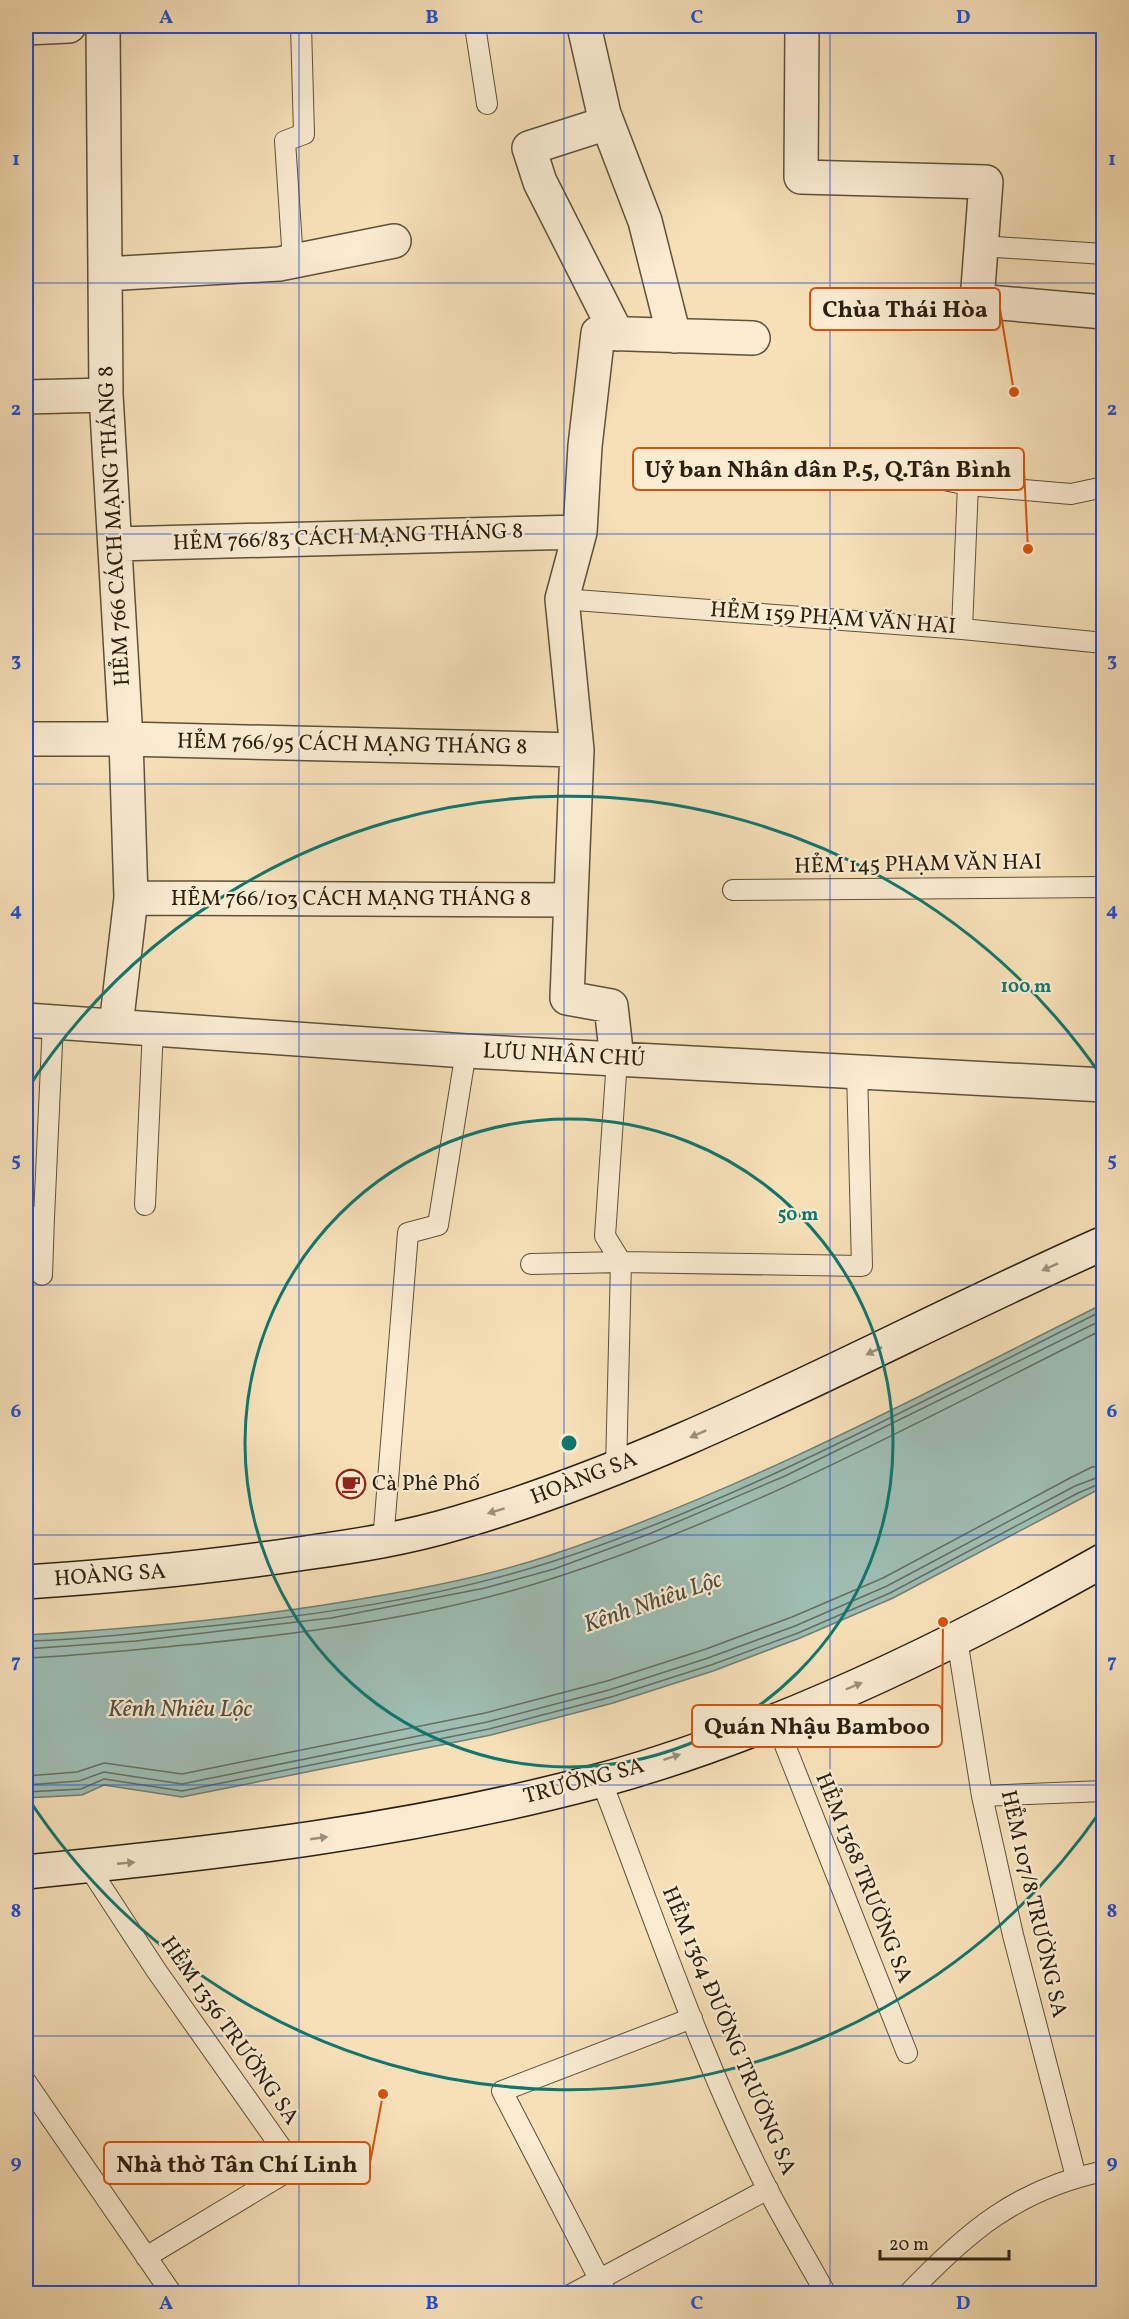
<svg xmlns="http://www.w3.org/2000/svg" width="1129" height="2319" font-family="Vollkorn,serif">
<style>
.water{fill:#9ebdb3;stroke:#707e72;stroke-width:1.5}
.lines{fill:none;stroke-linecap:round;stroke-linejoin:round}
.shore{stroke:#656e62;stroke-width:1.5}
.lane-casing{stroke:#5f503a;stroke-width:22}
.street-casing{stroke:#5f503a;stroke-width:36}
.secondary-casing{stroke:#2c2010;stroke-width:36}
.lane{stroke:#faebd1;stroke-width:20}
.street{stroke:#faebd1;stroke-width:33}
.secondary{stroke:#faebd1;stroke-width:33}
.oneway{fill:#9d907a}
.grid{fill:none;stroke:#1d4ed8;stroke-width:1.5;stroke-opacity:0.55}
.ring{fill:none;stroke:#0f766e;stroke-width:3}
.labels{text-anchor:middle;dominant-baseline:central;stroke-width:4.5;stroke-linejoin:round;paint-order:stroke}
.street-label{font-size:22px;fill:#2c2010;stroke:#faebd1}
.poi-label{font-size:22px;fill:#2c2010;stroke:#faebd1;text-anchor:start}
.water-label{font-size:24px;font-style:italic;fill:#4e4f41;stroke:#faebd1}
.centre{fill:#0f766e;stroke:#faebd1;stroke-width:3}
.ring-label{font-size:18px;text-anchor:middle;font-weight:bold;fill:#0f766e;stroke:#faebd1;stroke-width:4.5;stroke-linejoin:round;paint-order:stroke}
.leader{fill:none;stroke:#d5530c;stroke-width:2}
.callout-dot{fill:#d5530c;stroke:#faebd1;stroke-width:2}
.callout{fill:#faebd1;stroke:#d5530c;stroke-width:2}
.callout-label{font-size:24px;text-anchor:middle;font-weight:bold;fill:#2c2010}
.neatline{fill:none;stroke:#1d4ed8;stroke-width:2}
.grid-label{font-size:20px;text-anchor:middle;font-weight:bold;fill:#1d4ed8}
</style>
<rect width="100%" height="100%" fill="#f7e0b8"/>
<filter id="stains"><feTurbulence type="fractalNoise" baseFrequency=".00333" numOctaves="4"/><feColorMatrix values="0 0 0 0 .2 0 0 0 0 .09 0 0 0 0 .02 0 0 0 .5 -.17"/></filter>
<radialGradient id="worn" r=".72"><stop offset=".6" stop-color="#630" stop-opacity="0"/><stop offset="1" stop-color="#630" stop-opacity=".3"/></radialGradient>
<path class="water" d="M 1103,1304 L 1103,1487 L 893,1598 L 800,1638 L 713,1671 L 613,1703 L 491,1735 L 182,1797 L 104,1785 L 82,1795 L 26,1798 L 26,1635 C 144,1628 262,1617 378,1596 C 437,1586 495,1574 551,1555 C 743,1491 923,1394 1103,1304 Z"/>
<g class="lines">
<path class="shore" d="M 26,1641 C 81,1640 136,1633 191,1628 C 312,1616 435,1599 551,1562 C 744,1500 923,1400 1104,1310
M 26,1649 L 136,1641 L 331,1618 L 485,1588 L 554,1569 L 649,1534 L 785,1476 L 1104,1319
M 26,1658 C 83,1656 140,1649 197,1644 C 317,1632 441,1615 557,1577 C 747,1516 925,1418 1104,1329
M 26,1776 L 77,1772 L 104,1763 L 182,1774 L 485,1713 L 607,1681 L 706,1649 L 792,1617 L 883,1578 L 1070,1478 L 1092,1467 L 1104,1466
M 26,1785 L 79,1781 L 104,1772 L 182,1784 L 487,1722 L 609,1690 L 708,1658 L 795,1626 L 887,1586 L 1075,1486 L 1104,1475
M 26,1792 L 81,1789 L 104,1779 L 182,1791 L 489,1729 L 611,1697 L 711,1665 L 798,1633 L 890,1593 L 1078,1493 L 1104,1482"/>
<g class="lane-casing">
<path id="lane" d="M 475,26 L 487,104
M 981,246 L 1104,254
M 293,261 L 285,141 L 304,134 L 301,26
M 870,464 L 968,485 L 1071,494 L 1104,487
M 562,599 L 962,629 L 1104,643
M 962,629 L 968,485
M 733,890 L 1104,887
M 145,1205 L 153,1028
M 26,1217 L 44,1217 L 53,1022
M 531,1264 L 621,1262 L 862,1266 L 857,1070
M 42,1275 L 44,1217
M 616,1469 L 621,1262 L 605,1236 L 617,1059
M 383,1542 L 408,1233 L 438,1225 L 466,1051
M 957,1639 L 982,1796 L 1013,1935 L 1076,2177
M 775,1720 L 907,2053
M 601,1780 C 654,1917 701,2059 768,2190 C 786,2225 807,2259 826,2294
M 982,1796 L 1104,1791
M 88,1866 L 156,1970 L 295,2167 L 146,2257
M 26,2082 L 172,2294
M 572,2294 L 768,2189
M 607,2294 L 502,2091 L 692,2018
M 908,2294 C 967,2232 1017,2189 1104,2171"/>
</g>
<g class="street-casing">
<path id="street" d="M 103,26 L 106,395 L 126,739 L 131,898 L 116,1026
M 584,26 L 604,114 L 645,221 L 674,336
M 802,26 L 801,177 L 986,182 L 977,301 L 1104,312
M 26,28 L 69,26
M 607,123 L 529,148 L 540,182 L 617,334
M 105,274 L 279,264 L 394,241
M 26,397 L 106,395
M 115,544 L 580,532
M 26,739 L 126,739 L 577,750
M 131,898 L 570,900
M 26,1020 L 466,1051 L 1104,1085
M 617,1059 L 611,1006 L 567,998 L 577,750 L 562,599 L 580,532 L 585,446 L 598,333 L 753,338"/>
</g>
<g class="secondary-casing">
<path id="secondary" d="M 26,1582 C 119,1576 212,1567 305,1553 C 356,1546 407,1538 457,1523 C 683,1457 889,1338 1104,1243
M 26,1872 C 220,1853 409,1831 598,1781 C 772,1734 948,1648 1104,1560"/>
</g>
<use href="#lane" class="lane"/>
<use href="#street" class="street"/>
<use href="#secondary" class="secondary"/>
</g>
<defs><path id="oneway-solid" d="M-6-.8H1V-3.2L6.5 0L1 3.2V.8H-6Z" transform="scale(1.5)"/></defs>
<g class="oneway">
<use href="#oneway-solid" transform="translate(1050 1267) rotate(156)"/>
<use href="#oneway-solid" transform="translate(874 1351) rotate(154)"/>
<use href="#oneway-solid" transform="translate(698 1434) rotate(156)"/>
<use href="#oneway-solid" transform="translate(496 1511) rotate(163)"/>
<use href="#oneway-solid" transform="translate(854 1686) rotate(-23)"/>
<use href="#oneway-solid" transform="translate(672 1757) rotate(-18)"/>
<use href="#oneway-solid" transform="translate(319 1838) rotate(-8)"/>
<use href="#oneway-solid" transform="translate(126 1863) rotate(-5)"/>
</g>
<path class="grid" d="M 299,26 L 299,2294M 564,26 L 564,2294M 830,26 L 830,2294M 26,283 L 1104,283M 26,534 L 1104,534M 26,784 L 1104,784M 26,1034 L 1104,1034M 26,1285 L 1104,1285M 26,1535 L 1104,1535M 26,1785 L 1104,1785M 26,2036 L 1104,2036"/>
<g class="ring">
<circle cx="569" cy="1443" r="324"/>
<path d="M1102 1809A647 647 0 0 1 26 1795M26 1091A647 647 0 0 1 1102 1077"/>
</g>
<defs>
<g id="cafe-ring" transform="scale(1.5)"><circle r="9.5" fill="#faebd1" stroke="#8f2418" stroke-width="1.5"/><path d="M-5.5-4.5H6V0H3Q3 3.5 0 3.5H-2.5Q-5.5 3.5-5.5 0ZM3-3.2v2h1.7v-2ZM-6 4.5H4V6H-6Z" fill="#8f2418"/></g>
</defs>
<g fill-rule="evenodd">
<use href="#cafe-ring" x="351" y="1484"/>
</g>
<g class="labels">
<g class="street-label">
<text transform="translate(115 526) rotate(-93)">HẺM 766 CÁCH MẠNG THÁNG 8</text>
<text transform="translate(348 538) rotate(-2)">HẺM 766/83 CÁCH MẠNG THÁNG 8</text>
<text transform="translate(833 619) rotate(4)">HẺM 159 PHẠM VĂN HAI</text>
<text transform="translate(352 745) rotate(1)">HẺM 766/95 CÁCH MẠNG THÁNG 8</text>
<text transform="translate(918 865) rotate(-1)">HẺM 145 PHẠM VĂN HAI</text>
<text x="351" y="899">HẺM 766/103 CÁCH MẠNG THÁNG 8</text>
<text transform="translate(564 1056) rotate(3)">LƯU NHÂN CHÚ</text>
<text transform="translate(584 1479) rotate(-21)">HOÀNG SA</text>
<text transform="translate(110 1576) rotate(-4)">HOÀNG SA</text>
<text transform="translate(584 1782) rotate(-15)">TRƯỜNG SA</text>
<text transform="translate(863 1878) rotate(68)">HẺM 1368 TRƯỜNG SA</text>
<text transform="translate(1033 1904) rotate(77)">HẺM 107/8 TRƯỜNG SA</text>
<text transform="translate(229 2031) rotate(55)">HẺM 1356 TRƯỜNG SA</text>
<text transform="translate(728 2031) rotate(67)">HẺM 1364 ĐƯỜNG TRƯỜNG SA</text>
</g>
<g class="poi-label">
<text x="372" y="1484">Cà Phê Phố</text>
</g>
<g class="water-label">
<text transform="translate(653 1603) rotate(-19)">Kênh Nhiêu Lộc</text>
<text x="180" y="1710">Kênh Nhiêu Lộc</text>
</g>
</g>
<circle cx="569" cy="1443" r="9" class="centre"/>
<g class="ring-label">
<text x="1026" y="992">100 m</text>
<text x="798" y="1220">50 m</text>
</g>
<path class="leader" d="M1014 392L1000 309M1028 549L1024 469M943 1622L942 1726M383 2094L370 2163"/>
<g class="callout-dot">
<circle cx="1014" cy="392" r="6"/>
<circle cx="1028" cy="549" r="6"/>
<circle cx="943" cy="1622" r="6"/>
<circle cx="383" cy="2094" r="6"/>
</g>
<g class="callout">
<rect x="810" y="288" width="190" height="42" rx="6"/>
<rect x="633" y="448" width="391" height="42" rx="6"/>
<rect x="692" y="1705" width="250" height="42" rx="6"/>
<rect x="104" y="2142" width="266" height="42" rx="6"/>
</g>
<g class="callout-label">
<text x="905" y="317">Chùa Thái Hòa</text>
<text x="828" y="477">Uỷ ban Nhân dân P.5, Q.Tân Bình</text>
<text x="817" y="1734">Quán Nhậu Bamboo</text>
<text x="237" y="2172">Nhà thờ Tân Chí Linh</text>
</g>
<rect width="1129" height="2319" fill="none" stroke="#f7e0b8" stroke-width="66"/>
<path d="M880 2250v9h129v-9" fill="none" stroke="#2c2010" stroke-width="3"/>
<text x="889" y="2250" font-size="18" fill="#2c2010" stroke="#faebd1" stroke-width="4.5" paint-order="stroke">20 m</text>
<rect x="33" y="33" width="1063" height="2253" class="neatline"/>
<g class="grid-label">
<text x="166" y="23">A</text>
<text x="432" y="23">B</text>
<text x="697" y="23">C</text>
<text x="963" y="23">D</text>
<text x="16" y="165">1</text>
<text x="1112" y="165">1</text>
<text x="16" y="415">2</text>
<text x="1112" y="415">2</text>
<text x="16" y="666">3</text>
<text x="1112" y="666">3</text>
<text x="16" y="916">4</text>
<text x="1112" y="916">4</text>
<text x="16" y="1166">5</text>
<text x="1112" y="1166">5</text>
<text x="16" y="1417">6</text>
<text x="1112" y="1417">6</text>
<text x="16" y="1667">7</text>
<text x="1112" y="1667">7</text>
<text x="16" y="1917">8</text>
<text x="1112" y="1917">8</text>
<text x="16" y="2168">9</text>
<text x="1112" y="2168">9</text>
<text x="166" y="2309">A</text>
<text x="432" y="2309">B</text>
<text x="697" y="2309">C</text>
<text x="963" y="2309">D</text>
</g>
<rect width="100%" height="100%" filter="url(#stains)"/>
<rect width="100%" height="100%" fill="url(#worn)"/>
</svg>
